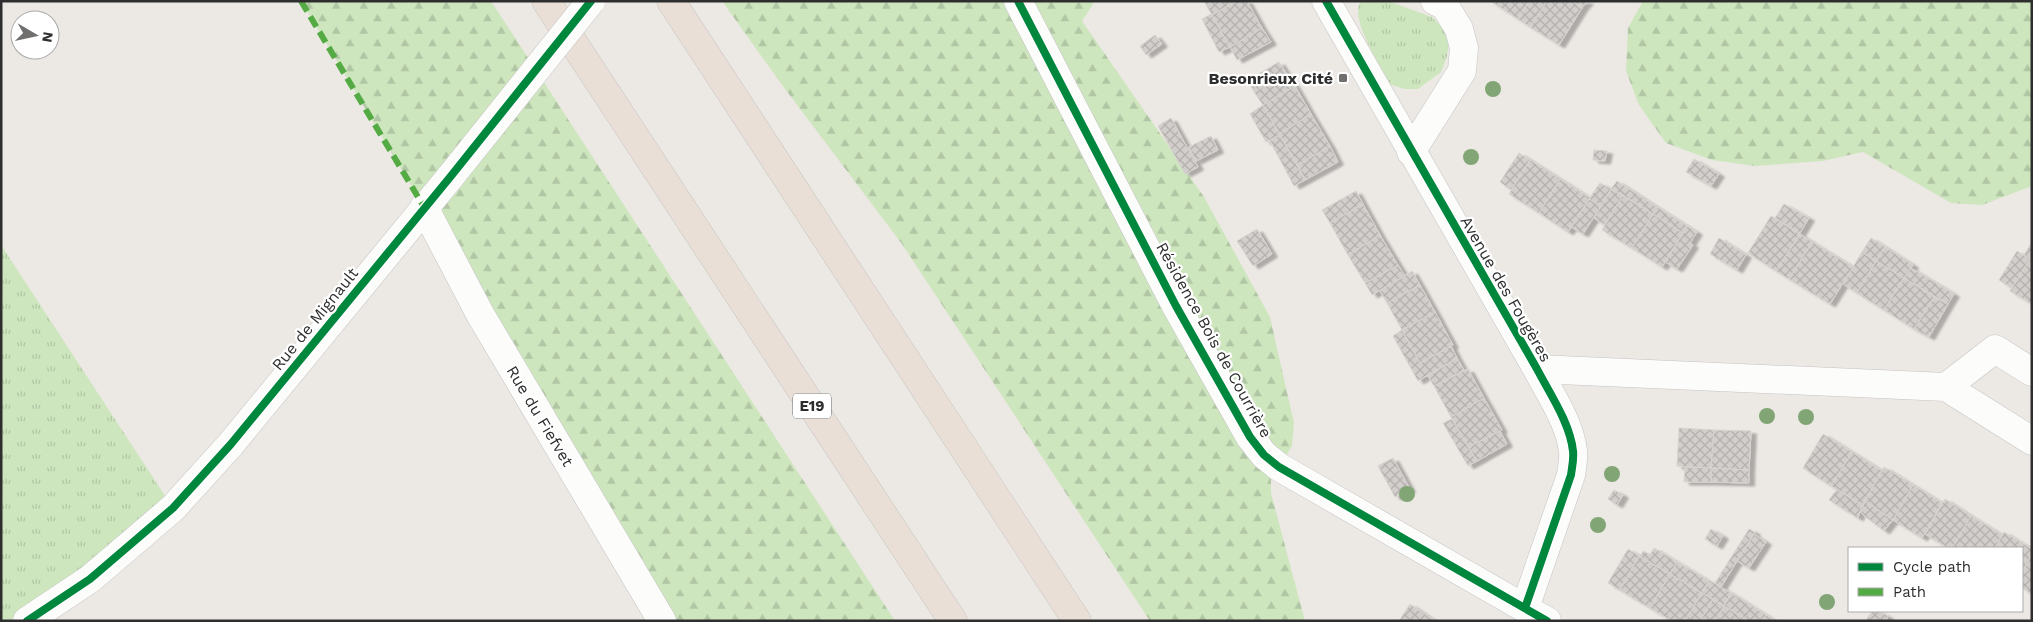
<svg xmlns="http://www.w3.org/2000/svg" width="2033" height="622" font-family="'Work Sans',sans-serif">
<style>
.grass{fill:url(#grass-tufts)}
.forest{fill:url(#forest-firs)}
.building{fill:url(#building-cross-hatch);stroke:#d7d4d0;filter:url(#shadow)}
.lines{fill:none;stroke-linecap:round;stroke-linejoin:round}
.minor-casing{stroke:#c5c4c5;stroke-width:29}
.highway-casing{stroke:#c6c5c4;stroke-width:29}
.minor{stroke:#fcfcfb;stroke-width:28}
.highway{stroke:#eadfd6;stroke-width:28}
.minor-bridge-casing{stroke:#c5c4c5;stroke-width:29;stroke-linecap:butt}
.minor-bridge{stroke:#fcfcfb;stroke-width:28}
.quiet{stroke:#54ab44;stroke-width:6;stroke-dasharray:12 6;stroke-linecap:butt}
.cycleway-casing{stroke:#fff;stroke-width:11}
.cycleway{stroke:#00873e;stroke-width:8}
.tree{fill:#82a575}
.poi-dot{fill:#706f6e;stroke:#fff;stroke-width:2}
.labels{text-anchor:middle;dominant-baseline:central;stroke-width:4.5;stroke-linejoin:round;paint-order:stroke}
.shield{fill:#fff;stroke:#6d6d6d;stroke-width:1}
.shield-label{font-size:15px;font-weight:bold;fill:#2e2e2e}
.poi-label{font-size:16px;font-weight:bold;fill:#2e2e2e;stroke:#fff;text-anchor:end}
.street-label{font-size:16px;fill:#2e2e2e;stroke:#fff}
</style>
<defs>
<pattern id="grass-tufts" width="24" height="20" patternUnits="userSpaceOnUse" patternTransform="scale(1.25)"><rect width="24" height="20" fill="#cee6be"/><path d="M3 7l-1-3M5 7V3M7 7l1-3M15 17l-1-3M17 17v-4M19 17l1-3" fill="none" stroke="#b1c6a4"/></pattern>
<pattern id="forest-firs" width="22" height="20" patternUnits="userSpaceOnUse" patternTransform="scale(1.25)"><rect width="22" height="20" fill="#cee6be"/><path d="M5 1l3.5 6h-7zM16 11l3.5 6h-7z" fill="#b1c6a4"/></pattern>
<pattern id="building-cross-hatch" width="8" height="8" patternUnits="userSpaceOnUse" patternTransform="scale(1.25)"><rect width="8" height="8" fill="#d1cecb"/><path d="M0 0l8 8M0 8l8-8" fill="none" stroke="#b4b1af"/></pattern>
<filter id="shadow"><feDropShadow dx="5.5" dy="3" stdDeviation="1" flood-color="#0004"/></filter>
</defs>
<rect width="100%" height="100%" fill="#ece8e4"/>
<path class="grass" d="M 1361,1 L 1388,1 L 1432,17 L 1442,27 L 1449,41 L 1447,56 L 1441,72 L 1418,89 L 1405,89 L 1391,85 C 1382,68 1348,18 1361,1 Z
M 1,245 L 173,508 L 27,621 L 1,621 Z"/>
<path class="forest" d="M 301,1 L 491,1 L 895,621 L 662,621 L 424,207 Z
M 722,1 L 1095,1 L 1082,21 L 1204,197 L 1270,317 L 1294,423 L 1292,446 L 1279,467 L 1271,475 L 1271,493 L 1305,621 L 1150,621 L 902,244 L 785,89 Z
M 1643,1 L 2032,1 L 2032,186 L 1982,205 L 1951,203 L 1863,152 L 1823,161 L 1755,166 L 1712,160 L 1666,143 L 1639,105 L 1626,71 L 1628,28 Z"/>
<path class="building" d="M 1204,1 L 1237,1 L 1212,15 Z
M 1237,1 L 1247,1 L 1262,28 L 1230,47 L 1212,15 Z
M 1490,1 L 1529,1 L 1518,19 Z
M 1529,1 L 1547,1 L 1530,27 L 1518,19 Z
M 1547,1 L 1572,1 L 1582,8 L 1559,45 L 1530,27 Z
M 1572,1 L 1588,1 L 1582,8 Z
M 1211,14 L 1230,47 L 1219,52 L 1202,19 Z
M 1262,28 L 1271,42 L 1237,60 L 1230,47 Z
M 1155,35 L 1162,44 L 1146,55 L 1140,46 Z
M 1279,62 L 1287,74 L 1254,92 L 1248,80 Z
M 1287,74 L 1295,86 L 1263,105 L 1254,92 Z
M 1295,86 L 1311,114 L 1279,134 L 1263,105 Z
M 1263,105 L 1280,135 L 1266,142 L 1250,114 Z
M 1311,114 L 1330,146 L 1298,165 L 1279,134 Z
M 1171,118 L 1198,167 L 1185,174 L 1158,126 Z
M 1280,135 L 1305,180 L 1294,186 L 1270,141 Z
M 1211,136 L 1218,150 L 1196,161 L 1189,147 Z
M 1330,146 L 1338,162 L 1305,180 L 1298,165 Z
M 1594,150 L 1607,151 L 1605,161 L 1593,160 Z
M 1519,153 L 1530,160 L 1511,190 L 1500,182 Z
M 1694,159 L 1719,174 L 1711,186 L 1686,172 Z
M 1530,160 L 1560,179 L 1539,213 L 1509,194 Z
M 1560,179 L 1590,198 L 1568,232 L 1539,213 Z
M 1617,181 L 1657,207 L 1653,214 L 1611,189 Z
M 1600,183 L 1611,189 L 1601,206 L 1589,199 Z
M 1611,189 L 1623,195 L 1605,225 L 1594,218 Z
M 1356,191 L 1363,204 L 1330,223 L 1322,210 Z
M 1623,195 L 1653,214 L 1632,248 L 1602,230 Z
M 1589,199 L 1601,206 L 1583,234 L 1571,227 Z
M 1363,204 L 1380,235 L 1348,255 L 1330,223 Z
M 1784,204 L 1809,218 L 1800,233 L 1775,218 Z
M 1657,207 L 1687,226 L 1683,233 L 1653,214 Z
M 1653,214 L 1683,233 L 1662,267 L 1632,248 Z
M 1771,216 L 1800,234 L 1776,271 L 1748,253 Z
M 1687,226 L 1697,232 L 1690,243 L 1693,245 L 1677,269 L 1665,262 Z
M 1257,229 L 1272,254 L 1253,266 L 1237,241 Z
M 1800,234 L 1812,242 L 1789,279 L 1776,271 Z
M 1380,235 L 1398,265 L 1365,283 L 1348,255 Z
M 1719,238 L 1746,255 L 1737,270 L 1710,254 Z
M 1871,238 L 1885,247 L 1876,261 L 1862,252 Z
M 1812,242 L 1853,267 L 1830,304 L 1789,279 Z
M 2032,242 L 2032,260 L 2024,255 Z
M 1885,247 L 1913,265 L 1904,278 L 1876,261 Z
M 2017,251 L 2030,259 L 2012,288 L 1999,280 Z
M 1862,252 L 1876,261 L 1857,293 L 1843,284 Z
M 2030,259 L 2032,260 L 2032,304 L 2010,291 Z
M 1876,261 L 1904,278 L 1884,310 L 1857,293 Z
M 1398,265 L 1405,276 L 1372,295 L 1365,283 Z
M 1911,268 L 1954,294 L 1948,304 L 1904,278 Z
M 1412,271 L 1420,285 L 1387,303 L 1380,291 Z
M 1904,278 L 1934,297 L 1914,329 L 1884,310 Z
M 1420,285 L 1435,312 L 1402,330 L 1387,303 Z
M 1934,297 L 1948,304 L 1929,337 L 1914,329 Z
M 1435,312 L 1453,345 L 1420,363 L 1402,330 Z
M 1402,330 L 1420,363 L 1451,346 L 1457,358 L 1418,381 L 1393,336 Z
M 1457,358 L 1464,370 L 1434,386 L 1428,376 Z
M 1468,369 L 1484,398 L 1451,417 L 1434,386 Z
M 1484,398 L 1502,430 L 1468,447 L 1451,417 Z
M 1452,419 L 1477,461 L 1468,466 L 1443,423 Z
M 1679,428 L 1714,430 L 1711,468 L 1677,466 Z
M 1714,430 L 1751,431 L 1749,470 L 1711,468 Z
M 1500,431 L 1507,444 L 1477,461 L 1468,447 Z
M 1823,434 L 1852,452 L 1831,486 L 1803,468 Z
M 1852,452 L 1882,471 L 1862,505 L 1831,486 Z
M 1393,458 L 1410,489 L 1395,497 L 1378,466 Z
M 1685,467 L 1711,468 L 1711,482 L 1684,482 Z
M 1884,467 L 1913,485 L 1893,520 L 1865,501 Z
M 1711,468 L 1749,470 L 1749,483 L 1711,482 Z
M 1913,485 L 1942,503 L 1922,538 L 1893,520 Z
M 1837,489 L 1862,505 L 1858,518 L 1829,500 Z
M 1614,490 L 1623,495 L 1617,505 L 1608,499 Z
M 1945,499 L 1971,516 L 1952,548 L 1948,548 L 1925,534 Z
M 1865,501 L 1893,520 L 1884,531 L 1861,513 Z
M 1971,516 L 2002,535 L 1995,548 L 1952,548 Z
M 1711,529 L 1723,536 L 1717,546 L 1705,539 Z
M 1749,529 L 1755,532 L 1721,587 L 1715,583 Z
M 2004,532 L 2032,549 L 2032,555 L 2022,571 L 2022,548 L 1995,548 Z
M 1754,534 L 1766,542 L 1749,568 L 1737,561 Z
M 1654,548 L 1677,562 L 1670,574 L 1639,556 L 1644,551 L 1650,555 Z
M 1628,549 L 1639,556 L 1620,590 L 1608,583 Z
M 2032,555 L 2032,594 L 2022,588 L 2022,571 Z
M 1639,556 L 1670,574 L 1650,608 L 1620,590 Z
M 1677,562 L 1709,581 L 1702,593 L 1670,574 Z
M 1670,574 L 1702,593 L 1685,621 L 1672,621 L 1650,608 Z
M 1709,580 L 1731,593 L 1724,606 L 1702,593 Z
M 1702,593 L 1713,599 L 1700,621 L 1685,621 Z
M 1731,593 L 1766,615 L 1760,621 L 1749,621 L 1724,606 Z
M 1713,599 L 1724,606 L 1715,621 L 1700,621 Z
M 1410,604 L 1435,621 L 1399,621 Z
M 1724,606 L 1749,621 L 1715,621 Z
M 1872,611 L 1878,611 L 1888,616 L 1886,621 L 1869,621 L 1867,619 Z
M 1766,615 L 1775,621 L 1760,621 Z"/>
<g class="lines">
<g class="minor-casing">
<path id="minor" d="M 1018,1 L 1176,306 L 1250,437 L 1264,455 L 1279,467 L 1547,621
M 1326,1 L 1537,369 C 1550,394 1570,423 1573,451 C 1574,459 1572,467 1571,475 L 1525,608
M 1411,152 L 1462,71 L 1464,48 L 1459,29 L 1445,6 L 1435,1
M 424,207 L 480,314 L 662,621
M 1537,369 L 1946,387 L 2032,441
M 1946,387 L 1995,349 L 2032,372
M 27,621 L 90,579 L 173,508 L 231,444 L 451,176"/>
</g>
<g class="highway-casing">
<path id="highway" d="M 546,1 L 953,621
M 671,1 L 1077,621"/>
</g>
<use href="#minor" class="minor"/>
<use href="#highway" class="highway"/>
<g class="minor-bridge-casing">
<path id="minor-bridge" d="M 451,176 L 591,1"/>
</g>
<use href="#minor-bridge" class="minor-bridge"/>
<path class="quiet" d="M 301,1 L 424,207"/>
<g class="cycleway-casing">
<path id="cycleway" d="M 1018,1 L 1176,306 L 1250,437 L 1264,455 L 1279,467 L 1547,621
M 1326,1 L 1537,369 C 1550,394 1570,423 1573,451 C 1574,459 1572,467 1571,475 L 1525,608
M 27,621 L 90,579 L 173,508 L 231,444 L 451,176 L 591,1"/>
</g>
<use href="#cycleway" class="cycleway"/>
</g>
<g class="tree">
<circle cx="1493" cy="89" r="8"/>
<circle cx="1471" cy="157" r="8"/>
<circle cx="1767" cy="416" r="8"/>
<circle cx="1806" cy="417" r="8"/>
<circle cx="1612" cy="474" r="8"/>
<circle cx="1407" cy="494" r="8"/>
<circle cx="1598" cy="525" r="8"/>
<circle cx="1827" cy="602" r="8"/>
</g>
<rect class="poi-dot" x="1338" y="73" width="10" height="10" rx="2.5"/>
<g class="labels">
<rect class="shield" x="793" y="393.5" width="38" height="25" rx="4"/>
<g class="shield-label">
<text x="812" y="406">E19</text>
</g>
<g class="poi-label">
<text x="1333" y="78">Besonrieux Cité</text>
</g>
<g class="street-label">
<text transform="translate(1506 289) rotate(60)">Avenue des Fougères</text>
<text transform="translate(315 319) rotate(-51)">Rue de Mignault</text>
<text transform="translate(1214 340) rotate(61)">Résidence Bois de Courrière</text>
<text transform="translate(540 416) rotate(59)">Rue du Fiefvet</text>
</g>
</g>
<rect width="2033" height="622" fill="none" stroke="#2e2e2e" stroke-width="5"/>
<rect x="1848" y="547" width="175" height="65" fill="#ffffff" stroke="#ababab"/>
<rect x="1858" y="563" width="25" height="8" fill="#00873e" stroke="#ababab"/>
<text x="1893" y="572" font-size="15" fill="#2e2e2e">Cycle path</text>
<rect x="1858" y="588" width="25" height="8" fill="#54ab44" stroke="#ababab"/>
<text x="1893" y="597" font-size="15" fill="#2e2e2e">Path</text>
<g transform="translate(35 35) rotate(99)"><circle r="24" fill="#ffffff" stroke="#ababab"/>
<path d="M0-4L9 19L0 12L-9 19Z" fill="#706f6e"/>
<text y="-8" font-size="14" font-weight="bold" text-anchor="middle" fill="#2e2e2e">N</text>
</g>
</svg>
